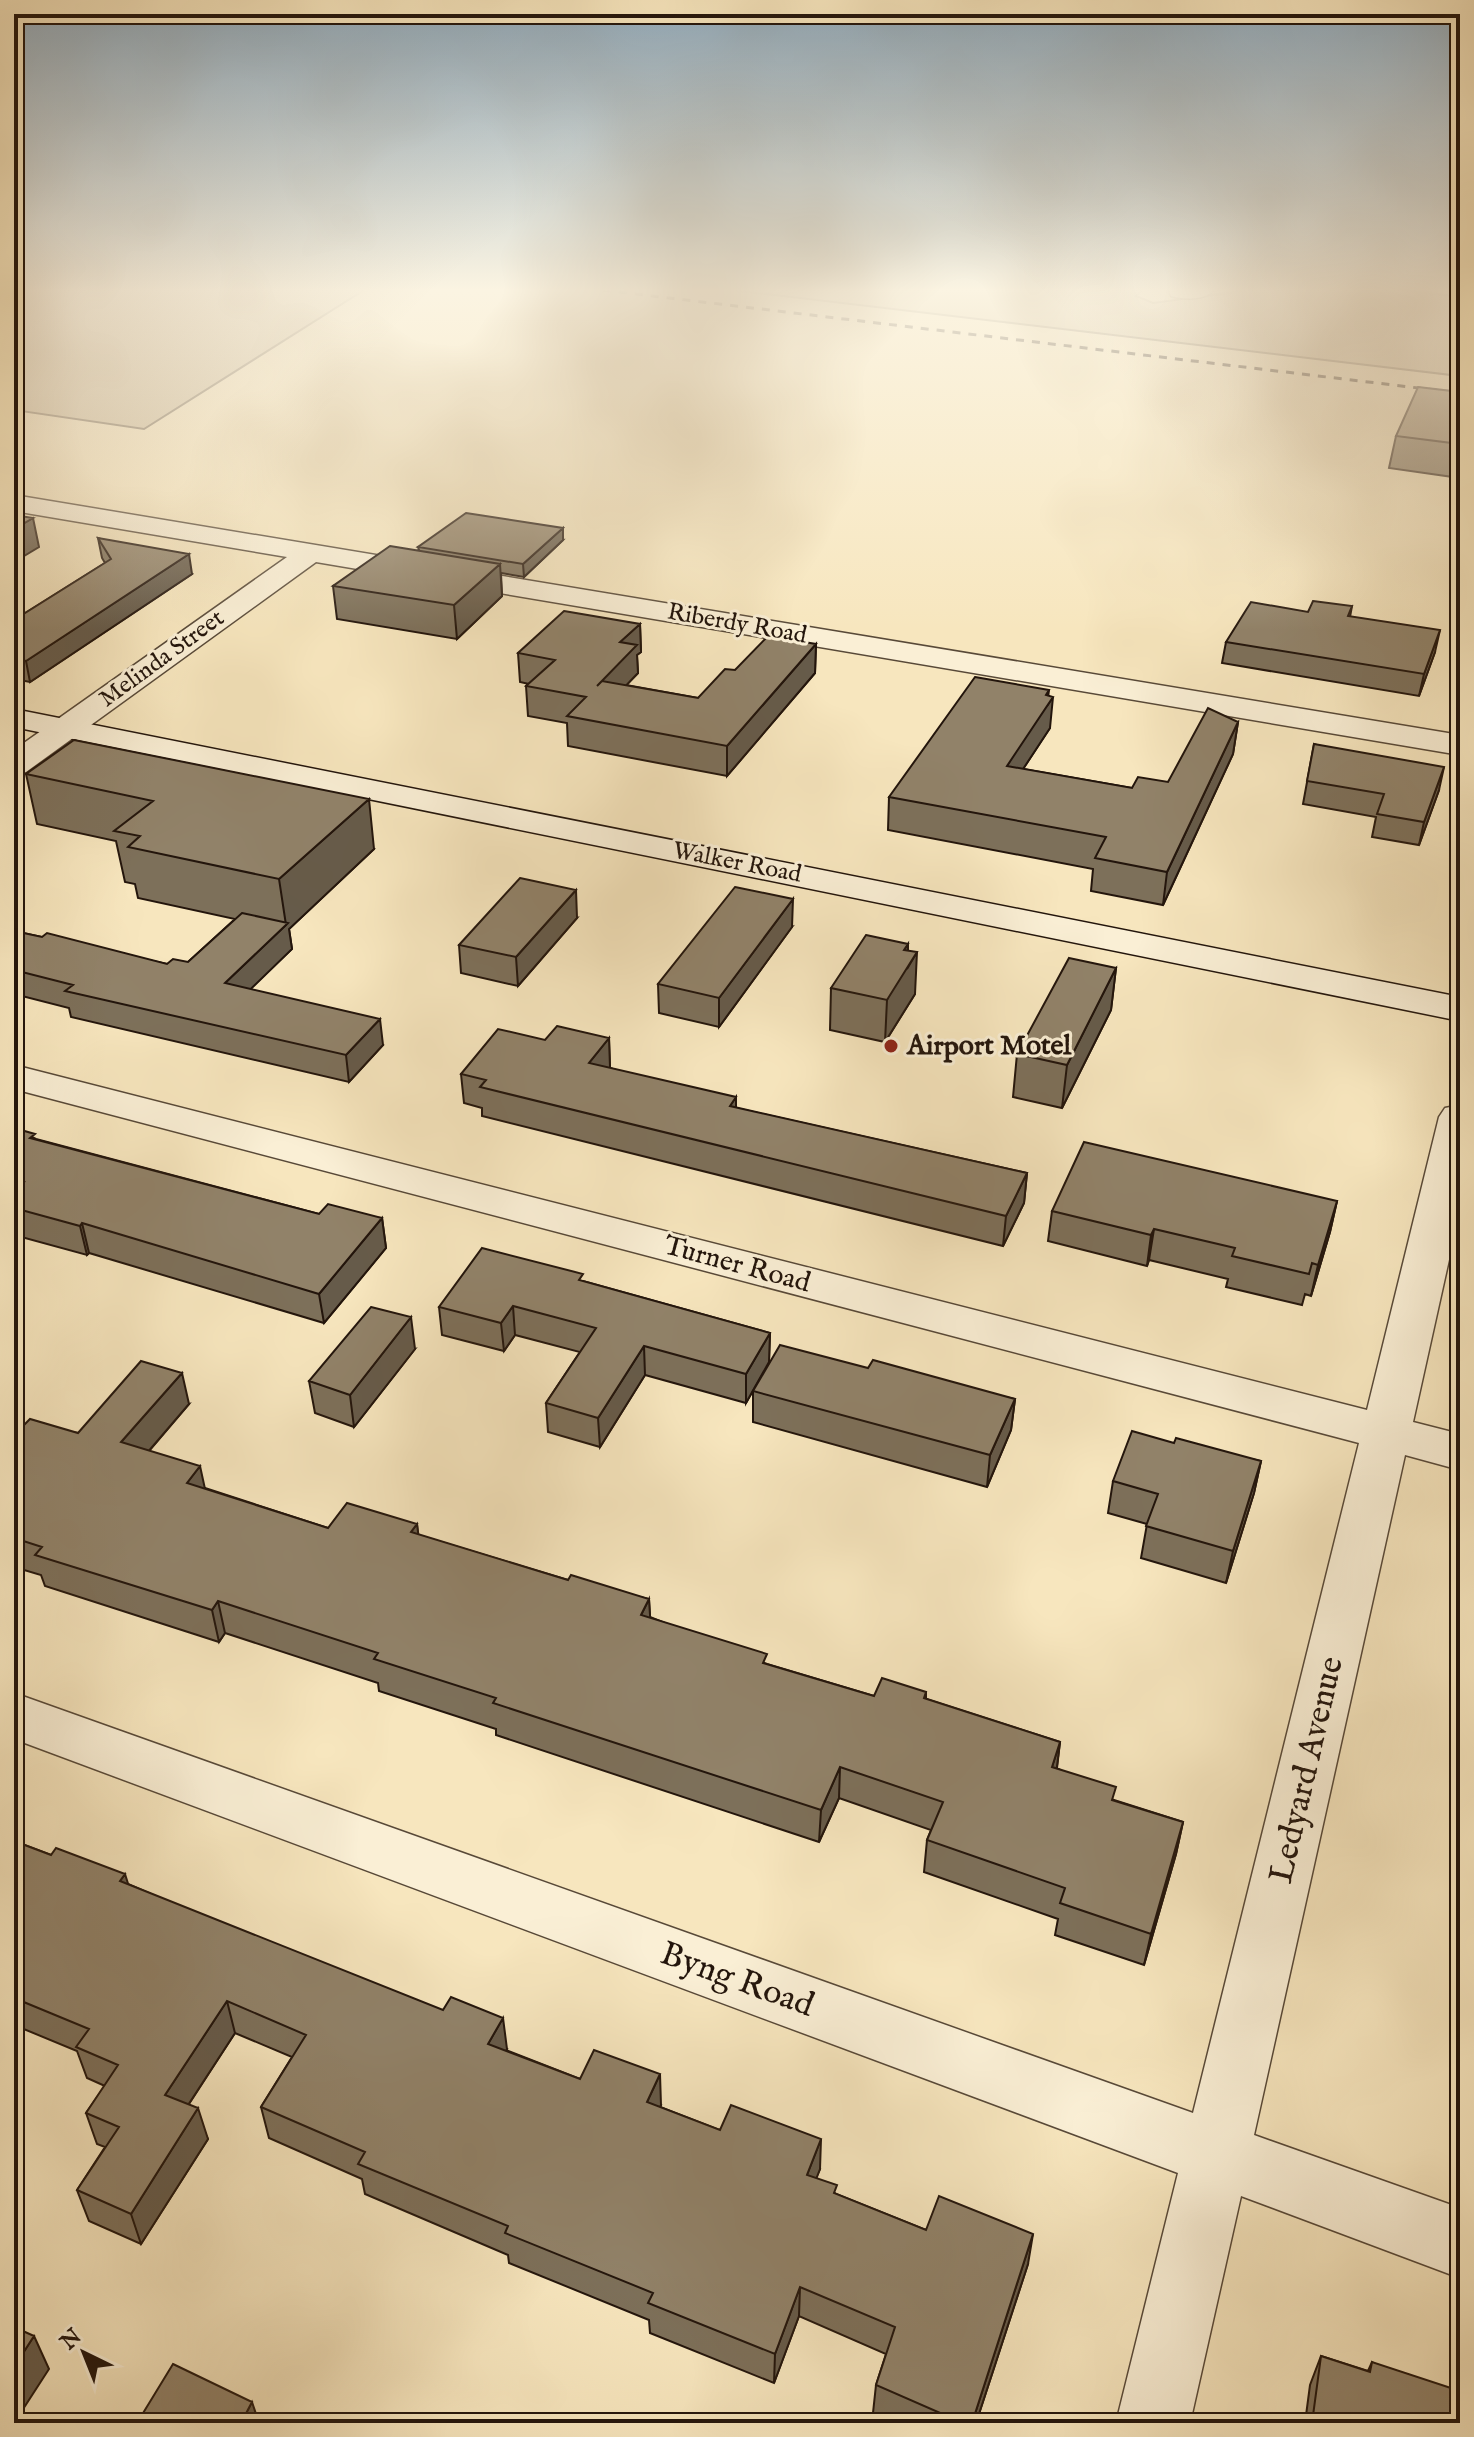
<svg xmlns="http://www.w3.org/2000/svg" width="1474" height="2437" font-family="'IM FELL English',serif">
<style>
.green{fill:#d3c2a0;stroke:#7b6c56;stroke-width:2}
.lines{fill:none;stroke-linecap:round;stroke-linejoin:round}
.street-casing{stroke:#584938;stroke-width:3}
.secondary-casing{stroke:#23150c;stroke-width:3}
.street{fill:#faefd5;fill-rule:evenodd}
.secondary{fill:#faefd5;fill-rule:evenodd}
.rail{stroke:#23150c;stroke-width:3;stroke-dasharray:8 8;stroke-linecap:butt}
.wall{fill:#7d705a;stroke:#23150c;stroke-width:2}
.shaded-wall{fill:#665b4a;stroke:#23150c;stroke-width:2}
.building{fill:#918269;stroke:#23150c;stroke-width:2}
.poi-dot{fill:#8f2418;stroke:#faefd5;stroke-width:3}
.labels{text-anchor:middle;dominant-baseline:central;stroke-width:6;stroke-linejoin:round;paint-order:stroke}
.far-street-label{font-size:24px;fill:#23150c;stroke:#faefd5}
.poi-label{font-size:28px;font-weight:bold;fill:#23150c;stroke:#faefd5;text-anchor:start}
.street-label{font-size:28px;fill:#23150c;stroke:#faefd5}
.near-street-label{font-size:34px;fill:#23150c;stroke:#faefd5}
</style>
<rect width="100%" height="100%" fill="#f7e6be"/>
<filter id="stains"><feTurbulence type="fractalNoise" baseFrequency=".0025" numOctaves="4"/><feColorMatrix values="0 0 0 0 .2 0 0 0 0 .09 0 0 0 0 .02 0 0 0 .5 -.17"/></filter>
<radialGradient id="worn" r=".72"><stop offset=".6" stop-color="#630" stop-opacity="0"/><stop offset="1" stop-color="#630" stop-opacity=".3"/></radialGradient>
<path class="green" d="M 14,290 L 364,290 L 144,429 L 14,410 Z
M 733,290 L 1142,290 L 1136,296 L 1153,303 L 1249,290 L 1403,290 L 1460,297 L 1460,376 Z"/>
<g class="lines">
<g class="street-casing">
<path id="street" d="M 1169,290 L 1214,290 C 1206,300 1183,300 1171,296 Z
M 14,495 L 1460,735 L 1460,755 L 316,562 L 26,772 L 14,775 L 14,750 L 287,557 L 14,511 Z
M 14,1065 L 1367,1410 L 1439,1117 L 1445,1108 L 1460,1105 L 1460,1210 L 1413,1422 L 1460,1434 L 1460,1470 L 1405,1455 L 1254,2135 L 1460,2208 L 1460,2278 L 1241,2196 L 1190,2423 L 1116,2423 L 1178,2173 L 14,1739 L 14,1693 L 1193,2113 L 1359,1443 L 14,1089 Z"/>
</g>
<g class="secondary-casing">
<path id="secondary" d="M 14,709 L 1460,997 L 1460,1021 L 14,727 Z"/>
</g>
<use href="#street" class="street"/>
<use href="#secondary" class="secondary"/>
<path class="rail" d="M 603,290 L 1460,393"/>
</g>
<path class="wall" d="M 1460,392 L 1460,478 L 1389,468 L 1396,436 Z
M 98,538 L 192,574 L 30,682 L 14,679 L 14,620 L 105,563 L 102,558 Z
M 563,540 L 524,577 L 501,573 L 502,596 L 457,639 L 337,619 L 333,586 L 419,550 L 418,547 Z
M 1352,606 L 1350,617 L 1435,652 L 1419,696 L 1222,663 L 1226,642 L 1308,612 Z
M 640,624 L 641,652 L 637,655 L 638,673 L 626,685 L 698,698 L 735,670 L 816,644 L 815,673 L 727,776 L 568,746 L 567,723 L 528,716 L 526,686 L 529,684 L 520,682 L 518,653 Z
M 1048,696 L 1050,728 L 1023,769 L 1132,788 L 1168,782 L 1238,722 L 1233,754 L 1163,905 L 1091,891 L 1093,869 L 888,830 L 889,797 Z
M 74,740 L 374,849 L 289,929 L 292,949 L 250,989 L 383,1045 L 349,1082 L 71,1017 L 69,1008 L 14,994 L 14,931 L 167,964 L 188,962 L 235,919 L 138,898 L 135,884 L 125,882 L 116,841 L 37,824 L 26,774 Z
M 1314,744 L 1439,790 L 1419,845 L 1372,837 L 1376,817 L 1303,804 Z
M 577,918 L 518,986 L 461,973 L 459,945 Z
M 792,927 L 719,1027 L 659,1013 L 658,984 Z
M 908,944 L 908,950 L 915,994 L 885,1042 L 830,1030 L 831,988 Z
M 1116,968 L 1111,1010 L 1062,1108 L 1013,1097 L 1017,1054 Z
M 609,1038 L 610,1068 L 736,1108 L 1027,1173 L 1024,1203 L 1003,1246 L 482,1116 L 482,1108 L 464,1103 L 461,1074 L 545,1040 Z
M 14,1128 L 36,1139 L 319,1214 L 382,1218 L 386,1248 L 324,1323 L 89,1253 L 87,1255 L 14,1235 Z
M 1337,1201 L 1330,1232 L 1311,1296 L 1305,1294 L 1302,1305 L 1226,1287 L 1228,1279 L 1149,1260 L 1147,1266 L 1048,1241 L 1052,1211 Z
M 583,1281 L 770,1333 L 769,1362 L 746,1403 L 645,1375 L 600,1447 L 548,1432 L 546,1403 L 580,1352 L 515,1335 L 504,1351 L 442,1335 L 439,1307 Z
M 415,1349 L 354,1427 L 315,1413 L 309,1381 Z
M 868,1368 L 1015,1399 L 1011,1430 L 987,1487 L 753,1422 L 753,1391 Z
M 189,1404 L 149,1451 L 205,1488 L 328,1528 L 417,1524 L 418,1535 L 568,1580 L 649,1599 L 650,1617 L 767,1664 L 874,1696 L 926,1692 L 926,1699 L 1060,1742 L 1057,1768 L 1114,1800 L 1183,1822 L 1176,1854 L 1144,1965 L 1055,1935 L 1058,1919 L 924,1872 L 927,1840 L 931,1830 L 839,1798 L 819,1842 L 496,1735 L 496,1729 L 379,1691 L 378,1683 L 225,1633 L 219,1642 L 45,1586 L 41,1575 L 14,1567 L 14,1421 L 24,1425 L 78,1433 Z
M 1174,1443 L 1261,1461 L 1254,1493 L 1226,1583 L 1141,1558 L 1147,1524 L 1108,1513 L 1113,1481 Z
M 1460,1712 L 1460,1763 L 1451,1760 Z
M 14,1841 L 128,1884 L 507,2049 L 506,2050 L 580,2079 L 661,2105 L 660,2107 L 820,2169 L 816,2178 L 836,2194 L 926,2230 L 1028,2264 L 976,2423 L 895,2423 L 873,2413 L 876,2385 L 886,2354 L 799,2316 L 774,2383 L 650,2333 L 649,2320 L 509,2263 L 508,2255 L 365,2194 L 362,2179 L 269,2138 L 261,2107 L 292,2057 L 235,2033 L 189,2104 L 208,2139 L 141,2244 L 89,2221 L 77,2190 L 105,2147 L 97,2144 L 86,2113 L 105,2086 L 87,2078 L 77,2051 L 14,2025 Z
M 1460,1984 L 1460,2042 L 1451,2040 Z
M 1321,2356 L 1368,2371 L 1372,2362 L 1460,2423 L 1305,2423 L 1310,2385 Z"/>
<path class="shaded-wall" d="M 33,518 L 39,547 L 14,562 L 14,529 Z
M 563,528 L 563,540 L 524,577 L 523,564 Z
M 189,554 L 192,574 L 30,682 L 26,661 Z
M 500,564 L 502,596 L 457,639 L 454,605 Z
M 640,624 L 641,652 L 637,655 L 638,673 L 598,715 L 597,686 L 620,642 Z
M 1440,630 L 1435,652 L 1419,696 L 1424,674 Z
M 816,644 L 815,673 L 727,776 L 727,746 Z
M 1049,690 L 1047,706 L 1053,697 L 1050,728 L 1004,798 L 1007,766 Z
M 1238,722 L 1233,754 L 1163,905 L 1167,872 Z
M 1444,767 L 1439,790 L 1419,845 L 1424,822 Z
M 369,799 L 374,849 L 289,929 L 292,949 L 230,1009 L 225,983 L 286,925 L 279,879 Z
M 576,890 L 577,918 L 518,986 L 516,957 Z
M 793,899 L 792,927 L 719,1027 L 719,998 Z
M 908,944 L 907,969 L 917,952 L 915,994 L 885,1042 L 887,1000 L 904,950 Z
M 1116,968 L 1111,1010 L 1062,1108 L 1067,1065 Z
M 380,1019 L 383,1045 L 349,1082 L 346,1055 Z
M 609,1038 L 610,1067 L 591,1093 L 589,1063 Z
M 736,1097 L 736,1127 L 730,1106 Z
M 1027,1173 L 1024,1203 L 1003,1246 L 1006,1216 Z
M 1337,1201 L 1330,1232 L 1311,1296 L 1318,1265 Z
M 382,1218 L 386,1248 L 324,1323 L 319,1294 Z
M 82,1223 L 89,1253 L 87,1255 L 80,1226 Z
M 1154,1229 L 1149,1260 L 1147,1266 L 1151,1235 Z
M 513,1306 L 515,1335 L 504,1351 L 501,1323 Z
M 411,1317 L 415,1349 L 354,1427 L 350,1395 Z
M 770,1333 L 769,1362 L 746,1403 L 746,1374 Z
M 644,1346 L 645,1375 L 600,1447 L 598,1418 Z
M 182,1373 L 189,1404 L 129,1474 L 121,1442 Z
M 1015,1399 L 1011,1430 L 987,1487 L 990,1455 Z
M 1261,1461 L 1254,1493 L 1226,1583 L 1233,1551 Z
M 200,1466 L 207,1498 L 187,1483 Z
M 417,1524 L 421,1555 L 411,1532 Z
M 649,1599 L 651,1631 L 641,1615 Z
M 218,1601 L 225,1633 L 219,1642 L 212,1610 Z
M 1060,1742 L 1056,1774 L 1052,1767 Z
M 840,1767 L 839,1798 L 819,1842 L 821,1810 Z
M 1183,1822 L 1176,1854 L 1144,1965 L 1151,1934 Z
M 125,1874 L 135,1906 L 120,1881 Z
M 227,2001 L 235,2033 L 175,2125 L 165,2095 Z
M 503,2018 L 507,2049 L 493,2075 L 488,2044 Z
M 660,2074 L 661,2105 L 649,2133 L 647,2102 Z
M 198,2108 L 208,2139 L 141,2244 L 131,2214 Z
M 821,2139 L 820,2169 L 806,2205 L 807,2175 Z
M 1033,2234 L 1028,2264 L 976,2423 L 972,2423 Z
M 800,2287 L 799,2316 L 774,2383 L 775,2354 Z
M 34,2336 L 49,2369 L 14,2423 L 14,2367 Z
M 252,2402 L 259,2423 L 241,2423 Z"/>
<path class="building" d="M 1418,387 L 1460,392 L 1460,444 L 1396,436 Z
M 466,513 L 563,528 L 523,564 L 418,547 Z
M 14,515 L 33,518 L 14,529 Z
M 98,538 L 189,554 L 26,661 L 14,658 L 14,620 L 111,559 Z
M 390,546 L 500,564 L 454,605 L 333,586 Z
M 1313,601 L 1352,606 L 1348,616 L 1440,630 L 1424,674 L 1226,642 L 1251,602 L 1308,612 Z
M 564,611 L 640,624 L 620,642 L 637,645 L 597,686 L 602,681 L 698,698 L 725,669 L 735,670 L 768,636 L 816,644 L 727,746 L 567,716 L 586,697 L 526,686 L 555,660 L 518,653 Z
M 975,677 L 1049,690 L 1046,695 L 1053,697 L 1007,766 L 1132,788 L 1138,777 L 1168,782 L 1208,708 L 1238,722 L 1167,872 L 1095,858 L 1106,837 L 889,797 Z
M 74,740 L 369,799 L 279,879 L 128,847 L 140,836 L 114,831 L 153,801 L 26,774 Z
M 1314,744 L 1444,767 L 1424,822 L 1377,814 L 1384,794 L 1307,781 Z
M 520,878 L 576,890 L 516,957 L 459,945 Z
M 735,887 L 793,899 L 719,998 L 658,984 Z
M 242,913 L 288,923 L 225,983 L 380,1019 L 346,1055 L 65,991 L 73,985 L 14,970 L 14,931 L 42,937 L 47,933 L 167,964 L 173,959 L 188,962 Z
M 866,935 L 908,944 L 904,950 L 917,952 L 887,1000 L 831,988 Z
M 1069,958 L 1116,968 L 1067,1065 L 1017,1054 Z
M 557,1026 L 609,1038 L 589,1063 L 736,1097 L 730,1106 L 1027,1173 L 1006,1216 L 480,1087 L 486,1080 L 461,1074 L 498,1029 L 545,1040 Z
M 14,1128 L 35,1134 L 30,1138 L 319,1214 L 328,1204 L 382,1218 L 319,1294 L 82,1223 L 80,1226 L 14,1208 L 14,1192 L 24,1182 L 14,1179 Z
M 1084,1142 L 1337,1201 L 1318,1265 L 1312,1263 L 1309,1274 L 1232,1256 L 1235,1248 L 1154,1229 L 1151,1235 L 1052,1211 Z
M 482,1248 L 583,1274 L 579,1280 L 770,1333 L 746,1374 L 644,1346 L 598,1418 L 546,1403 L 596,1328 L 513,1306 L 501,1323 L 439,1307 Z
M 371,1307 L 411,1317 L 350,1395 L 309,1381 Z
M 780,1345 L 868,1368 L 873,1360 L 1015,1399 L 990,1455 L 753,1391 Z
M 141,1361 L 182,1373 L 121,1442 L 200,1466 L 187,1483 L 328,1528 L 347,1503 L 417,1524 L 411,1532 L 568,1580 L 571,1575 L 649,1599 L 641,1615 L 767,1654 L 763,1663 L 874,1696 L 882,1678 L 926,1692 L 924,1698 L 1060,1742 L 1052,1767 L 1116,1787 L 1112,1800 L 1183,1822 L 1151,1934 L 1060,1903 L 1065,1888 L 927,1840 L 943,1802 L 840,1767 L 821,1810 L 493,1703 L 496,1698 L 374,1659 L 378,1653 L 218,1601 L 212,1610 L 35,1555 L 42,1547 L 14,1538 L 14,1421 L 24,1425 L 30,1419 L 78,1433 Z
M 1132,1431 L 1174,1443 L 1176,1438 L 1261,1461 L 1233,1551 L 1146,1526 L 1158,1494 L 1113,1481 Z
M 14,1841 L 51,1855 L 56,1848 L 125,1874 L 120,1881 L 443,2010 L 451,1997 L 503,2018 L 488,2044 L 580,2079 L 594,2050 L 660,2074 L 647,2102 L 720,2130 L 731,2105 L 821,2139 L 807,2175 L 837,2185 L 834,2193 L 926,2230 L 939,2196 L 1033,2234 L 972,2423 L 963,2423 L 876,2385 L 895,2327 L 800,2287 L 775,2354 L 648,2303 L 653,2293 L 505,2233 L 508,2226 L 358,2164 L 365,2152 L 261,2107 L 306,2035 L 227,2001 L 165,2095 L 198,2108 L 131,2214 L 77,2190 L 119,2127 L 86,2113 L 118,2065 L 76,2047 L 89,2029 L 14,1998 Z
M 14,2327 L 34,2336 L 14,2367 Z
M 1321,2356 L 1370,2372 L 1372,2362 L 1460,2391 L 1460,2423 L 1312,2423 Z
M 173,2364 L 252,2402 L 241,2423 L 137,2423 Z"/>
<linearGradient id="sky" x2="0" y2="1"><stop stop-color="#91acbf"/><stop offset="0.46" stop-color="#fbf4e2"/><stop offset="1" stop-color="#fbf4e2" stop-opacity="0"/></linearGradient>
<rect width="1474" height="631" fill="url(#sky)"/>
<circle class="poi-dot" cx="891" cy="1046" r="8"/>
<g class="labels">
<g class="far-street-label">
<text transform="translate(737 624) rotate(10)">Riberdy Road</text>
<text transform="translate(162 659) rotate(-36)">Melinda Street</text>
<text transform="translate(737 863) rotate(11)">Walker Road</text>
</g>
<g class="poi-label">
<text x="907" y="1046">Airport Motel</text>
</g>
<g class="street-label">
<text transform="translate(737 1265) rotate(15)">Turner Road</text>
</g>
<g class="near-street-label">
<text transform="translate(1307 1770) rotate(-77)">Ledyard Avenue</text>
<text transform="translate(737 1980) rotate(20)">Byng Road</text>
</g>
</g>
<rect width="1474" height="2437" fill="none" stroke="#f7e6be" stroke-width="48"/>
<rect x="16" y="16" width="1442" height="2405" fill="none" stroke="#23150c" stroke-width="4"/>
<rect x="24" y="24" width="1426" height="2389" fill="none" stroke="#23150c" stroke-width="2"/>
<g transform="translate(84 2353) rotate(317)" stroke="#faefd5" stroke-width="6" paint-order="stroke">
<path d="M0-6L14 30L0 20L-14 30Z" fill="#23150c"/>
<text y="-12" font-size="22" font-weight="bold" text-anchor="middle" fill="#23150c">N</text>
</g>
<rect width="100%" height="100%" filter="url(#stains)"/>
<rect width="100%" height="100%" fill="url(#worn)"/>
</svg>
